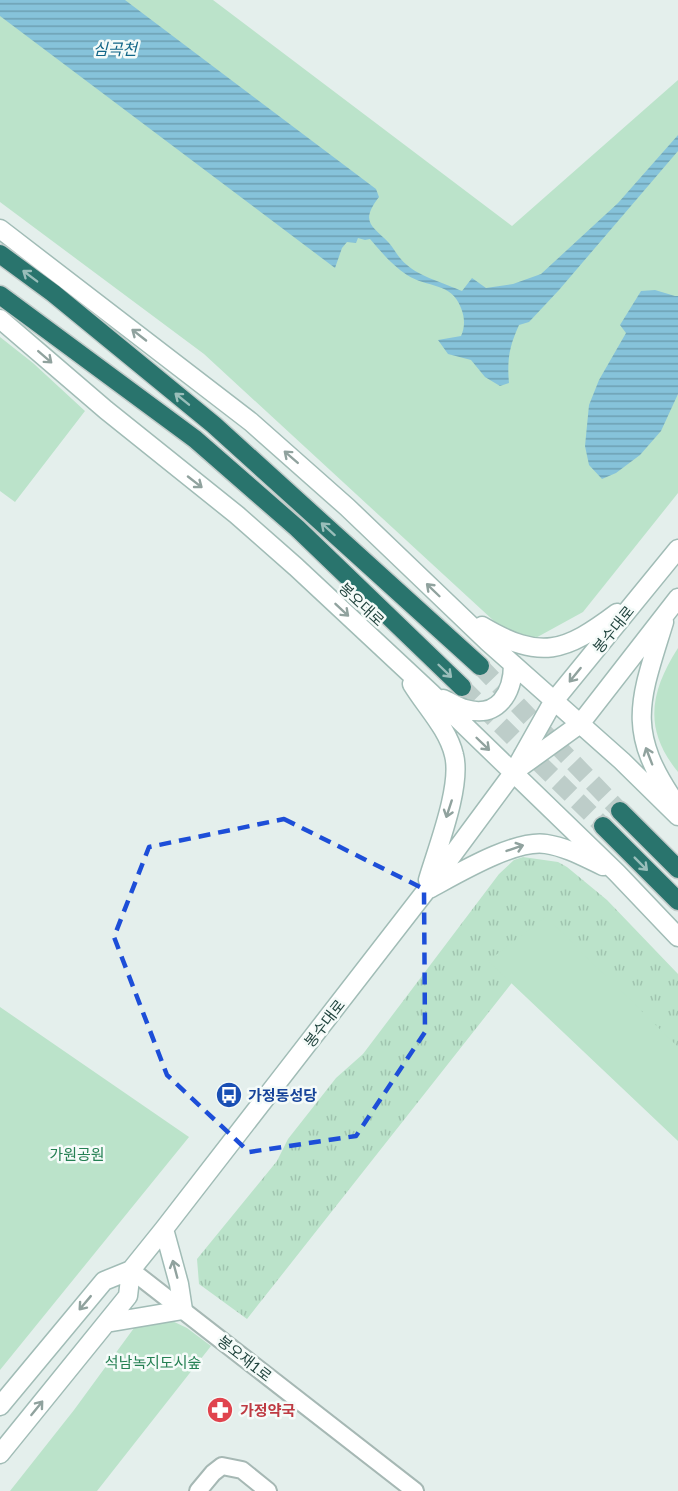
<svg xmlns="http://www.w3.org/2000/svg" width="678" height="1491" font-family="Lato,'Noto Sans KR',sans-serif">
<style>
.grass{fill:url(#grass-tufts)}
.green{fill:#bbe3ca}
.water{fill:url(#water-rules)}
.lines{fill:none;stroke-linecap:round;stroke-linejoin:round}
.highway-tunnel{stroke:#bdcdc9;stroke-width:18;stroke-dasharray:18 9;stroke-linecap:butt}
.street-casing{stroke:#a6b8b4;stroke-width:20}
.secondary-casing{stroke:#a1bcb6;stroke-width:21}
.highway-casing{stroke:#c1cbc9;stroke-width:21}
.street{stroke:#fff;stroke-width:16}
.secondary{stroke:#fff;stroke-width:18}
.highway{stroke:#29746d;stroke-width:18}
.oneway{stroke:#99beba}
.oneway2{stroke:#90a29e}
.marked{fill:none;stroke:#1d4ed8;stroke-width:4.5;stroke-dasharray:12 8;stroke-linejoin:round}
.labels{text-anchor:middle;dominant-baseline:central;stroke-width:5;stroke-linejoin:round;paint-order:stroke}
.street-label{font-size:15px;fill:#21443e;stroke:#f5fbf9}
.transit-label{font-size:15px;font-weight:bold;fill:#164399;stroke:#f5fbf9;text-anchor:start}
.park-label{font-size:15px;fill:#258053;stroke:#f5fbf9}
.health-label{font-size:15px;font-weight:bold;fill:#be3a42;stroke:#f5fbf9;text-anchor:start}
.water-label{font-size:16px;font-style:italic;fill:#126688;stroke:#f5fbf9}
</style>
<defs>
<pattern id="grass-tufts" width="24" height="20" patternUnits="userSpaceOnUse" patternTransform="scale(1.5)"><rect width="24" height="20" fill="#bbe3ca"/><path d="M3 7l-1-3M5 7V3M7 7l1-3M15 17l-1-3M17 17v-4M19 17l1-3" fill="none" stroke="#a0c4af"/></pattern>
<pattern id="water-rules" width="6" height="5" patternUnits="userSpaceOnUse" patternTransform="scale(1.5)"><rect width="6" height="5" fill="#86c3da"/><path d="M0 2.5h6" fill="none" stroke="#6da0b2"/></pattern>
</defs>
<rect width="100%" height="100%" fill="#e4efec"/>
<path class="grass" d="M 523,857 L 558,862 L 567,867 L 607,900 L 678,974 L 678,1121 L 526,965 L 247,1319 L 199,1284 L 197,1259 L 277,1161 L 288,1139 L 336,1078 L 363,1054 L 499,874 L 514,860 Z"/>
<path class="green" d="M 0,0 L 213,0 L 512,226 L 678,80 L 678,493 L 583,612 L 521,646 L 204,354 L 0,202 Z
M 0,337 L 33,363 L 85,411 L 15,502 L 0,491 Z
M 678,648 L 678,772 C 643,729 650,692 678,648 Z
M 546,917 L 678,1047 L 678,1141 L 488,961 Z
M 0,1007 L 189,1137 L 0,1370 Z
M 166,1318 L 187,1328 L 211,1346 L 97,1491 L 10,1491 L 74,1410 L 134,1328 L 148,1321 Z"/>
<path class="water" d="M 0,0 L 125,0 L 376,189 L 379,197 C 359,223 373,226 389,243 C 395,250 399,259 407,265 C 419,276 446,284 462,291 L 472,278 L 486,288 L 513,284 L 541,274 L 618,203 L 678,135 L 678,151 L 559,290 L 529,322 L 519,325 C 509,347 507,360 509,383 L 500,386 L 485,377 L 471,360 L 448,354 L 438,340 L 461,336 C 465,327 465,318 461,308 C 452,282 427,288 407,275 C 392,265 382,253 370,239 L 365,240 L 358,238 L 356,243 L 347,242 L 342,248 L 335,268 L 0,16 Z
M 655,290 L 675,296 L 678,296 L 678,394 L 661,431 L 640,455 L 616,473 L 602,479 L 589,465 L 585,446 L 589,405 L 599,380 L 626,333 L 620,325 L 641,291 Z"/>
<g class="lines">
<path class="highway-tunnel" d="M 480,666 L 620,811
M 462,687 L 603,826"/>
<g class="street-casing">
<path id="street" d="M 131,1270 L 415,1491
M 198,1491 L 213,1473 L 222,1466 L 242,1470 L 268,1491"/>
</g>
<g class="secondary-casing">
<path id="secondary" d="M 0,229 L 251,422 L 347,507 L 488,642 L 622,761 L 678,816
M 0,319 L 106,410 L 237,515 L 296,567 L 431,693 L 617,873 L 678,937
M 664,622 C 640,700 625,730 675,802
M 482,626 C 541,661 565,652 617,613
M 412,684 C 426,707 448,729 454,755 C 462,786 437,849 428,880
M 443,699 C 450,702 458,707 465,709 C 498,719 513,693 513,664
M 519,768 L 580,724 L 678,598
M 429,889 C 457,874 515,839 546,844 C 566,847 584,857 603,866
M 106,1323 L 183,1310 L 179,1284 L 164,1229
M 0,1406 L 104,1281 L 131,1270 L 164,1229 L 425,892 L 513,773 L 553,702 L 678,549
M 0,1454 L 128,1296 L 131,1270"/>
</g>
<g class="highway-casing">
<path id="highway" d="M 0,254 L 53,293 L 214,425 L 480,666
M 0,295 L 195,439 L 297,528 L 462,687
M 620,811 L 678,869
M 603,826 L 678,901"/>
</g>
<use href="#street" class="street"/>
<use href="#secondary" class="secondary"/>
<use href="#highway" class="highway"/>
</g>
<defs><path id="oneway-shaft" d="M-6 0H5M1.5-3L5.5 0L1.5 3" fill="none" stroke-width="1.6" stroke-linecap="round" stroke-linejoin="round" transform="scale(1.5)"/></defs>
<g class="oneway">
<use href="#oneway-shaft" transform="translate(30 276) rotate(-143)"/>
<use href="#oneway-shaft" transform="translate(182 399) rotate(-141)"/>
<use href="#oneway-shaft" transform="translate(328 529) rotate(-138)"/>
<use href="#oneway-shaft" transform="translate(445 671) rotate(44)"/>
<use href="#oneway-shaft" transform="translate(641 864) rotate(45)"/>
</g>
<g class="oneway2">
<use href="#oneway-shaft" transform="translate(139 335) rotate(-142)"/>
<use href="#oneway-shaft" transform="translate(45 357) rotate(41)"/>
<use href="#oneway-shaft" transform="translate(291 457) rotate(-139)"/>
<use href="#oneway-shaft" transform="translate(195 482) rotate(38)"/>
<use href="#oneway-shaft" transform="translate(433 590) rotate(-136)"/>
<use href="#oneway-shaft" transform="translate(342 610) rotate(43)"/>
<use href="#oneway-shaft" transform="translate(575 675) rotate(129)"/>
<use href="#oneway-shaft" transform="translate(483 744) rotate(44)"/>
<use href="#oneway-shaft" transform="translate(649 756) rotate(-111)"/>
<use href="#oneway-shaft" transform="translate(449 809) rotate(108)"/>
<use href="#oneway-shaft" transform="translate(515 848) rotate(-19)"/>
<use href="#oneway-shaft" transform="translate(175 1269) rotate(-105)"/>
<use href="#oneway-shaft" transform="translate(85 1303) rotate(130)"/>
<use href="#oneway-shaft" transform="translate(37 1408) rotate(-51)"/>
</g>
<path class="marked" d="M 284,819 L 424,889 L 425,1032 L 356,1136 L 249,1152 L 167,1075 L 114,937 L 149,847 Z"/>
<defs>
<g id="bus-disc" transform="scale(1.35)"><circle r="9.5" fill="#1a4fb4" stroke="#f5fbf9"/><path d="M-5-6H5V4H4V6H2V4H-2V6H-4V4H-5ZM-3.5-4V0h7V-4ZM-3.5 1.2v1.5H-2V1.2ZM2 1.2v1.5H3.5V1.2Z" fill="#fff"/></g>
<g id="pharmacy-disc" transform="scale(1.35)"><circle r="9.5" fill="#e0444e" stroke="#f5fbf9"/><path d="M-2-6h4v4h4v4h-4v4h-4v-4h-4v-4h4Z" fill="#fff"/></g>
</defs>
<g fill-rule="evenodd">
<use href="#bus-disc" x="229" y="1095"/>
<use href="#pharmacy-disc" x="220" y="1410"/>
</g>
<g class="labels">
<g class="street-label">
<text transform="translate(362 604) rotate(43)">봉오대로</text>
<text transform="translate(613 629) rotate(-51)">봉수대로</text>
<text transform="translate(324 1023) rotate(-52)">봉수대로</text>
<text transform="translate(245 1358) rotate(38)">봉오재1로</text>
</g>
<g class="transit-label">
<text x="248" y="1095">가정동성당</text>
</g>
<g class="park-label">
<text x="77" y="1154">가원공원</text>
<text x="153" y="1362">석남녹지도시숲</text>
</g>
<g class="health-label">
<text x="240" y="1410">가정약국</text>
</g>
<g class="water-label">
<text x="115" y="48">심곡천</text>
</g>
</g>
</svg>
